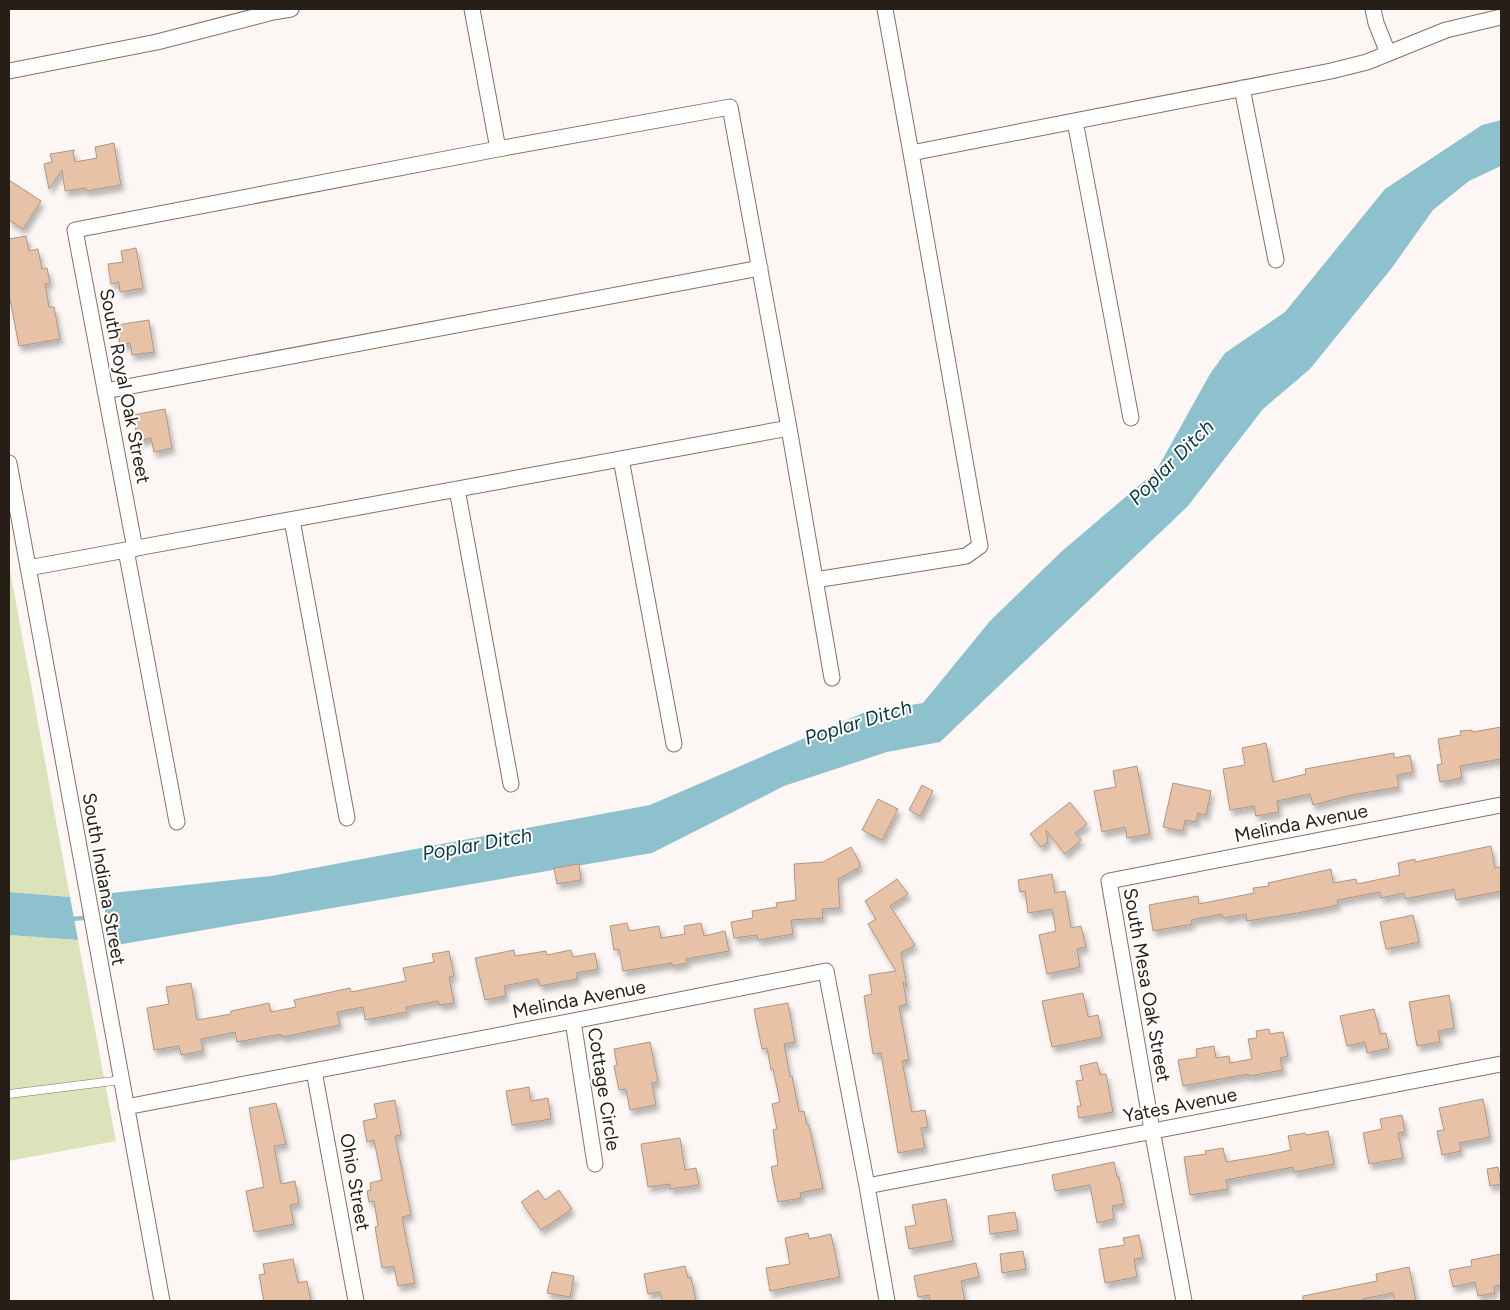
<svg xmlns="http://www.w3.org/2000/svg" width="1510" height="1310" font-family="Figtree,sans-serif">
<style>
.green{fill:#dce3bb}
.water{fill:#8ec1ce}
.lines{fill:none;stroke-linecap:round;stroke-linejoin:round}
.stream{stroke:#8ec1ce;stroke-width:4.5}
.building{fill:#e7c2a6;stroke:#ad9685;filter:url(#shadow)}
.lane-casing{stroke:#877160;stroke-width:9}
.street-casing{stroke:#877160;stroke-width:17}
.lane{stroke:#fff;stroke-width:8}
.street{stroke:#fff;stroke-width:15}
.labels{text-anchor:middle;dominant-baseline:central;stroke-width:4;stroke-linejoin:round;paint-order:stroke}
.street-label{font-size:19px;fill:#271e17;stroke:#fff}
.water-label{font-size:20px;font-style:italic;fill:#093a44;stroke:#fff}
</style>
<defs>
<filter id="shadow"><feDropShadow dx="3" dy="5.5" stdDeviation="2.5" flood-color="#0004"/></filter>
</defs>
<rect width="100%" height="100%" fill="#fcf7f4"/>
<path class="green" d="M 9,565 L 70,897 L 9,892 Z
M 9,935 L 78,940 L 116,1141 L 9,1161 Z"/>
<path class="water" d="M 1501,120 L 1501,166 L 1469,181 L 1433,210 L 1391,269 L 1310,369 L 1263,409 L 1188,506 L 940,742 L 887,752 L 784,786 L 652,853 L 111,946 L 102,894 L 271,876 L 650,805 L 863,713 L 923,703 L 990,621 L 1061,552 L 1156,471 L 1210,374 L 1225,353 L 1285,312 L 1385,189 L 1482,125 Z
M 9,892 L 70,897 L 78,940 L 9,935 Z"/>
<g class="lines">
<path class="stream" d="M 70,919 L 83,918"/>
</g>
<path class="building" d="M 114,143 L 121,185 L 86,191 L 86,188 L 65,191 L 62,170 L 49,189 L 44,164 L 52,162 L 50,154 L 75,150 L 73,152 L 75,162 L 97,158 L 95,147 Z
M 9,180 L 41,201 L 23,229 L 9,220 Z
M 26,236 L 29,251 L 38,249 L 42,269 L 47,268 L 50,283 L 45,284 L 49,307 L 54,307 L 60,339 L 19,346 L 9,294 L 9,239 Z
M 136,248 L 143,288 L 120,292 L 119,282 L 111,284 L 108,264 L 123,262 L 121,251 Z
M 149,320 L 154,352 L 132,355 L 130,343 L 120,345 L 117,325 Z
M 165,409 L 172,448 L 154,452 L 151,438 L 138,441 L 133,415 Z
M 1501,727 L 1501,759 L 1460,766 L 1462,778 L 1440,782 L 1437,765 L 1442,764 L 1438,739 L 1461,735 L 1460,731 L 1472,730 L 1472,732 Z
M 1266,743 L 1273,782 L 1306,774 L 1305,769 L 1394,753 L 1394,758 L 1410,755 L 1413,772 L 1397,775 L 1399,787 L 1351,795 L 1313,805 L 1310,794 L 1277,801 L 1279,812 L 1256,816 L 1254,806 L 1230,810 L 1223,769 L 1245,765 L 1242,748 Z
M 1137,766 L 1150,834 L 1127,838 L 1125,827 L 1102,832 L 1094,791 L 1116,787 L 1113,771 Z
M 1173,783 L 1211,791 L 1206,815 L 1198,813 L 1196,822 L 1185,820 L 1183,831 L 1163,827 Z
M 922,785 L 933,791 L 920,816 L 909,810 Z
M 878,799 L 898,809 L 882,840 L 862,830 Z
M 1070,802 L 1087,824 L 1075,833 L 1081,840 L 1065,854 L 1046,830 L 1048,842 L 1041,847 L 1030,834 Z
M 1491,846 L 1495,868 L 1501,867 L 1501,891 L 1456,900 L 1454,889 L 1405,899 L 1404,893 L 1381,898 L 1380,892 L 1337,900 L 1338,905 L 1298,913 L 1247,921 L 1246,914 L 1223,918 L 1222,914 L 1191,920 L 1192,924 L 1153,931 L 1149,905 L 1198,896 L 1199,904 L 1254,893 L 1253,888 L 1269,886 L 1268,883 L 1331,869 L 1333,883 L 1356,879 L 1357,884 L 1400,875 L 1398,863 L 1415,859 L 1415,862 Z
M 851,847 L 859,861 L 860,867 L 838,879 L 840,908 L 822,909 L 823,918 L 791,920 L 793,934 L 758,940 L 757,935 L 734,938 L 731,922 L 753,918 L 752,911 L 777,907 L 776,903 L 796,900 L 794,864 L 823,862 Z
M 579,864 L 581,880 L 557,884 L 554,868 Z
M 1052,874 L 1055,893 L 1065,891 L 1071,928 L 1081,926 L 1086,947 L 1077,949 L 1080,967 L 1047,974 L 1039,935 L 1056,931 L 1052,909 L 1028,913 L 1025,891 L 1020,892 L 1018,880 Z
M 897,879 L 908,894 L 890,906 L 915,945 L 901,953 L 907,987 L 903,982 L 907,1004 L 899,1006 L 909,1060 L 902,1061 L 912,1112 L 925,1110 L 928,1127 L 921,1128 L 925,1148 L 898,1153 L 881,1053 L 873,1054 L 864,996 L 872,994 L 869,975 L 896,971 L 868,924 L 876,919 L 865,901 Z
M 1413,915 L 1419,942 L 1386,949 L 1380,922 Z
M 627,923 L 629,931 L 659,926 L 661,938 L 685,934 L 684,926 L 701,923 L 704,936 L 725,931 L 729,951 L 686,959 L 687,963 L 672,966 L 672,963 L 623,971 L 619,949 L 614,950 L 610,926 Z
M 514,950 L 515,956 L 546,951 L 547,955 L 571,950 L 573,957 L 595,953 L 598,969 L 576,973 L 577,979 L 540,986 L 538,979 L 504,986 L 506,996 L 485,1000 L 475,958 Z
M 449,951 L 454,976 L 449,977 L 454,1003 L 439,1005 L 438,1001 L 406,1007 L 407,1012 L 365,1020 L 363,1007 L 337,1012 L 340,1025 L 282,1037 L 281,1034 L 237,1042 L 235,1032 L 201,1039 L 203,1051 L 181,1055 L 179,1046 L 154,1050 L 147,1008 L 169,1004 L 166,987 L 191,983 L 197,1020 L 231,1014 L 231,1011 L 269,1003 L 271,1012 L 296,1007 L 294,1000 L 350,988 L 351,992 L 406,981 L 403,968 L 434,962 L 432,954 Z
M 1083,993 L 1088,1017 L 1098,1015 L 1102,1037 L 1052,1047 L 1042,1001 Z
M 1449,995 L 1454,1028 L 1438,1031 L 1440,1042 L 1417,1046 L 1409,1002 Z
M 788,1003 L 795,1042 L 784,1044 L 790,1077 L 792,1076 L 799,1112 L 804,1111 L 807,1125 L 809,1125 L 823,1188 L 800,1193 L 801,1198 L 778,1202 L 771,1167 L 778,1165 L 773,1130 L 777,1129 L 772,1104 L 780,1102 L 773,1069 L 771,1070 L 767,1048 L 762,1049 L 754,1009 Z
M 1374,1009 L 1380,1034 L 1386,1033 L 1389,1048 L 1367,1053 L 1365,1042 L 1347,1046 L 1340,1016 Z
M 1269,1029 L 1270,1034 L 1283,1032 L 1288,1056 L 1280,1058 L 1283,1070 L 1249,1076 L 1248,1074 L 1183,1086 L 1178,1060 L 1197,1057 L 1196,1049 L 1214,1046 L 1216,1058 L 1229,1056 L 1230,1063 L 1252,1059 L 1248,1039 L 1257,1038 L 1256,1031 Z
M 650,1042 L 658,1082 L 652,1083 L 656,1105 L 630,1110 L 626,1089 L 619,1090 L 614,1066 L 617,1065 L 614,1049 Z
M 1097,1062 L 1100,1075 L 1106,1074 L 1113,1112 L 1079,1118 L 1077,1106 L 1081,1106 L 1076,1081 L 1083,1080 L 1080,1066 Z
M 529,1087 L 531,1101 L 548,1098 L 551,1119 L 512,1125 L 506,1091 Z
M 1483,1099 L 1490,1137 L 1459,1143 L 1461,1151 L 1442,1155 L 1437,1131 L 1444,1130 L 1439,1108 Z
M 395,1100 L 401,1135 L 395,1136 L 411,1215 L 402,1217 L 415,1283 L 398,1286 L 394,1266 L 382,1268 L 375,1227 L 378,1226 L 374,1201 L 369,1202 L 367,1191 L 371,1190 L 370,1183 L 382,1180 L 374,1140 L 367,1142 L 363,1121 L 377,1118 L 374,1104 Z
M 276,1103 L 286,1144 L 274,1146 L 281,1184 L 295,1181 L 299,1203 L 290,1205 L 294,1224 L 254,1232 L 246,1191 L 264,1187 L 249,1108 Z
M 1402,1115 L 1405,1132 L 1398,1133 L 1403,1158 L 1369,1164 L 1363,1133 L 1382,1129 L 1380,1119 Z
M 1328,1131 L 1334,1164 L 1294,1172 L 1293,1167 L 1226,1180 L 1228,1189 L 1190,1195 L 1184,1157 L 1206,1154 L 1205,1151 L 1223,1148 L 1226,1162 L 1268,1155 L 1291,1150 L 1288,1136 L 1305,1133 L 1306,1135 Z
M 680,1138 L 685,1170 L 696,1168 L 699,1185 L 670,1189 L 670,1184 L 648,1187 L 641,1144 Z
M 1114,1162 L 1117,1177 L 1119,1177 L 1124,1204 L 1112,1206 L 1114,1219 L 1097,1223 L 1090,1185 L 1055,1191 L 1052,1175 Z
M 1498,1167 L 1501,1184 L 1490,1186 L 1487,1169 Z
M 538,1190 L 545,1200 L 559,1190 L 572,1209 L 541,1230 L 521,1202 Z
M 946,1199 L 953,1241 L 909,1249 L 905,1227 L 916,1225 L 912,1205 Z
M 1015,1212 L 1018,1230 L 990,1234 L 988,1216 Z
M 808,1233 L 809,1239 L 831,1234 L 840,1277 L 770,1291 L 766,1268 L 790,1264 L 785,1238 Z
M 1139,1235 L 1143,1258 L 1134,1259 L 1137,1277 L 1105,1283 L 1099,1249 L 1125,1245 L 1123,1238 Z
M 1023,1251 L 1026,1269 L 1002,1273 L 1000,1254 Z
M 1501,1254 L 1501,1285 L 1494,1286 L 1495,1293 L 1478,1296 L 1475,1282 L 1453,1287 L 1449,1270 L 1472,1266 L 1471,1260 Z
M 293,1259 L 298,1283 L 307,1281 L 311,1301 L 264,1301 L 259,1275 L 265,1274 L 263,1264 Z
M 976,1263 L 979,1277 L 961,1281 L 965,1301 L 930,1301 L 929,1295 L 918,1297 L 914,1276 Z
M 685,1266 L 688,1278 L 691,1277 L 696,1301 L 662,1301 L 660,1292 L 648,1294 L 644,1274 Z
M 1409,1267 L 1416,1301 L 1395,1301 L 1393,1293 L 1362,1299 L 1363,1301 L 1303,1301 L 1303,1296 L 1377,1281 L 1376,1274 Z
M 552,1272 L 574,1276 L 570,1297 L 547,1293 Z"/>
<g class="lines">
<g class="lane-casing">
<path id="lane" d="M 9,1094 L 121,1080"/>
</g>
<g class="street-casing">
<path id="street" d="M 472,9 L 498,149
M 885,9 L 911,153 L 1331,71 L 1367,62 L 1446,30 L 1501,17
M 1373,9 L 1376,23 L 1388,53
M 9,71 L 157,42 L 273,12 L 291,9
M 1242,88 L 1276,260
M 1075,121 L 1131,418
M 105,391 L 760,268
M 789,428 L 832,678
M 621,459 L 674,744
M 9,463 L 162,1301
M 457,489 L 511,784
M 292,520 L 347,818
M 126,550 L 177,822
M 28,568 L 789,428 L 730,107 L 498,149 L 75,230 L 135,549
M 815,580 L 966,556 L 980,546 L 911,153
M 573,1021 L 595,1164
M 314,1071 L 356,1301
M 126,1107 L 573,1021 L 826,971 L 867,1186 L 887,1301
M 867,1186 L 1501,1064
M 1184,1301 L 1152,1130 L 1109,881 L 1501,805"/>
</g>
<use href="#lane" class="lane"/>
<use href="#street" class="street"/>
</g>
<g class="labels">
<g class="street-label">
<text transform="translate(125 386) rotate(79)">South Royal Oak Street</text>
<text transform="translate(1301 823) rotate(-11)">Melinda Avenue</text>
<text transform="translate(104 879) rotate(80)">South Indiana Street</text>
<text transform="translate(1147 985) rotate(80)">South Mesa Oak Street</text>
<text transform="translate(579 999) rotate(-11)">Melinda Avenue</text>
<text transform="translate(604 1089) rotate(81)">Cottage Circle</text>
<text transform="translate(1180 1105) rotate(-11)">Yates Avenue</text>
<text transform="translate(355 1182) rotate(80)">Ohio Street</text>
</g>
<g class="water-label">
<text transform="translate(1171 462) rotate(-45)">Poplar Ditch</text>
<text transform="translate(858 722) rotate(-17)">Poplar Ditch</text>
<text transform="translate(477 844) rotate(-10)">Poplar Ditch</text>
</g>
</g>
<rect width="1510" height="1310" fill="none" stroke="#271e17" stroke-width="20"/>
</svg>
